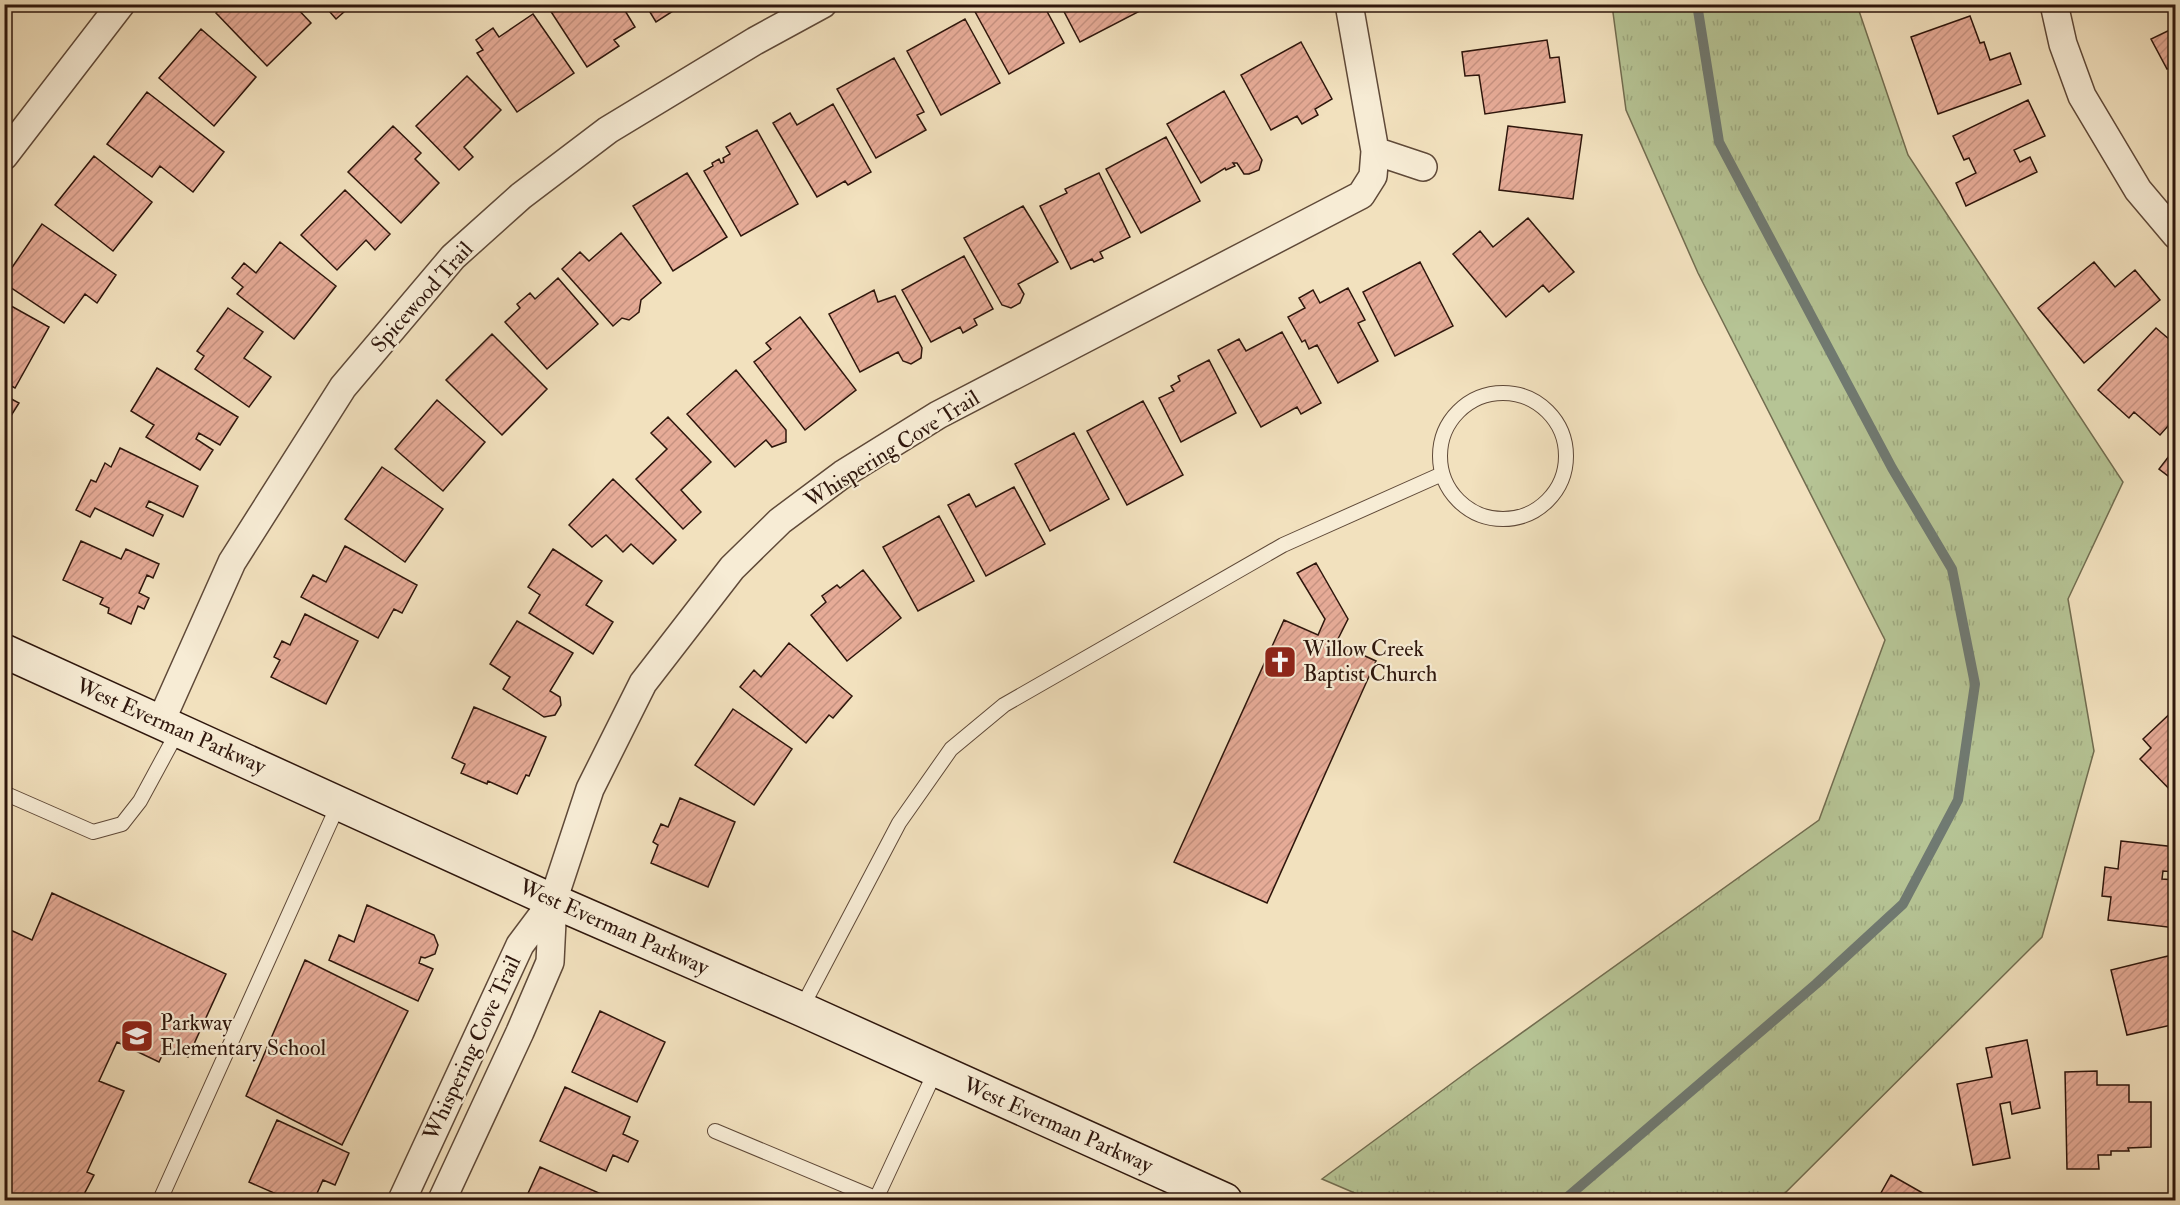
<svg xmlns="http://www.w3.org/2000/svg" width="2180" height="1205" font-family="'IM FELL Double Pica',serif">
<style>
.grass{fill:url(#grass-tufts);stroke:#726d50;stroke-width:1.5}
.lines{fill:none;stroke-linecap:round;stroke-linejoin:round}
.stream{stroke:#707a72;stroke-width:10}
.building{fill:url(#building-hatch);stroke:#2e160c;stroke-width:1.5}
.lane-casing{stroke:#5f4938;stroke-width:16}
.street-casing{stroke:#5f4938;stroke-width:30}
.secondary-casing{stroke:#2e160c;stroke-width:36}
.lane{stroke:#f7ecd5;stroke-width:14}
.street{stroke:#f7ecd5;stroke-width:27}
.secondary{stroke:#f7ecd5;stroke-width:33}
.labels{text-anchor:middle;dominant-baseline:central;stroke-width:4.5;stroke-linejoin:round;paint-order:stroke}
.street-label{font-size:22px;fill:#2e160c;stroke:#f7ecd5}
.poi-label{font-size:22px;fill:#2e160c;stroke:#f7ecd5;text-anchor:start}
</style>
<defs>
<pattern id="grass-tufts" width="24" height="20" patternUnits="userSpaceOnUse" patternTransform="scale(1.5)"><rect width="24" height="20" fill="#b6c495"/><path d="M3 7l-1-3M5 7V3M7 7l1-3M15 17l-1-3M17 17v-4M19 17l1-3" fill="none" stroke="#9da87f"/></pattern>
<pattern id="building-hatch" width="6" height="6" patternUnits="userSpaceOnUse" patternTransform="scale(1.5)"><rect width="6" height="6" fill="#e6ab97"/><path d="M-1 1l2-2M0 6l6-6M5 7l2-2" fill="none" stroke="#c69281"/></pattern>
</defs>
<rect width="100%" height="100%" fill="#f2e1be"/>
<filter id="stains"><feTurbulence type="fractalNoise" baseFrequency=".00333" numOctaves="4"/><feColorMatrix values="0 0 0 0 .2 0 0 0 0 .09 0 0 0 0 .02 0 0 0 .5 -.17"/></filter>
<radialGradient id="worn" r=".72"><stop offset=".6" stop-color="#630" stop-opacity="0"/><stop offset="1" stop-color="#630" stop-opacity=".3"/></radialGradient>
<path class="grass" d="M 1612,5 L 1857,5 L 1908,155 L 2123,482 L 2068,599 L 2094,751 L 2042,937 L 1778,1200 L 1371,1200 L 1322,1179 L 1474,1067 L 1819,820 L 1885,640 L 1698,273 L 1626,110 Z"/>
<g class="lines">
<path class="stream" d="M 1564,1200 L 1816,984 L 1903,904 L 1958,800 L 1975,684 L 1952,569 L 1892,468 L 1719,142 L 1697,4"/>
</g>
<path class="building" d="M 225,4 L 293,4 L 311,23 L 267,66 L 216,13 Z
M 323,4 L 353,4 L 336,19 Z
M 546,4 L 621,4 L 635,27 L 614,40 L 619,46 L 587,67 Z
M 645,4 L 684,4 L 656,22 Z
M 979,4 L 1043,4 L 1064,43 L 1009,74 L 973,8 Z
M 1060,4 L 1134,4 L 1138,12 L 1080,42 Z
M 533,14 L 574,73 L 517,112 L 477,53 L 483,50 L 476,40 L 493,28 L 499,37 Z
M 1970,16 L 1980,43 L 1984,42 L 1990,60 L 2010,53 L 2021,84 L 1938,114 L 1911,37 Z
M 965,19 L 1000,83 L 941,115 L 907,51 Z
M 2176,27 L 2176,65 L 2167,69 L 2151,39 Z
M 201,29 L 256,77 L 214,126 L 159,78 Z
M 1547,40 L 1550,58 L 1559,57 L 1565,102 L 1485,114 L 1479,75 L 1465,76 L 1462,52 Z
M 1301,42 L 1332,99 L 1315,109 L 1318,115 L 1302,124 L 1297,116 L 1271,130 L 1241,75 Z
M 894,58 L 924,112 L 917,115 L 926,130 L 876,158 L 837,89 Z
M 467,76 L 501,110 L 464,147 L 473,157 L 459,170 L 416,126 Z
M 1224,91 L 1262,160 L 1259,170 L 1249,174 L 1244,174 L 1237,163 L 1233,163 L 1235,166 L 1226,170 L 1225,168 L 1201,183 L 1167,124 Z
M 147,92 L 224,152 L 193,192 L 160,166 L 152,177 L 107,144 Z
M 2028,100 L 2045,136 L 2014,150 L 2020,162 L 2030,157 L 2037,172 L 1966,206 L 1956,183 L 1976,173 L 1969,158 L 1964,160 L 1953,136 Z
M 833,104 L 871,172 L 848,185 L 845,181 L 817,197 L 773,123 L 790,113 L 797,125 Z
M 393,126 L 421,153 L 415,159 L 439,183 L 401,223 L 348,172 Z
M 1508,126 L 1582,135 L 1573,199 L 1499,190 Z
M 757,130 L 798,204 L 741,236 L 704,171 L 713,166 L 712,163 L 719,159 L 721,163 L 724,162 L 723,158 L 730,154 L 726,147 Z
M 1166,137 L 1200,201 L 1141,233 L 1106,169 Z
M 94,156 L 152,202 L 113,251 L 55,205 Z
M 687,173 L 727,237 L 673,271 L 633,206 Z
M 1099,173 L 1130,237 L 1100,252 L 1103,258 L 1094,262 L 1092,259 L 1071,269 L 1040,206 L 1067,193 L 1065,189 Z
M 345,190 L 390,234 L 375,250 L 366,240 L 337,270 L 301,235 Z
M 1023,206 L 1058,262 L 1018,284 L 1024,294 L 1020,303 L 1011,308 L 1002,305 L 964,238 Z
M 1528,218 L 1574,272 L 1549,292 L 1543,285 L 1506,317 L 1453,254 L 1480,231 L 1493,247 Z
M 42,224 L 116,275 L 97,303 L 85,294 L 64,323 L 4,283 L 4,279 Z
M 621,233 L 661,283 L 641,300 L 639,312 L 629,320 L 622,318 L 613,326 L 562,269 L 580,252 L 589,261 Z
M 280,242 L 336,286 L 294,339 L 237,294 L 243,287 L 232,278 L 244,263 L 256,273 Z
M 964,256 L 993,309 L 974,319 L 977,325 L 963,333 L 960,327 L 931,342 L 902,290 Z
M 1420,262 L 1453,326 L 1395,356 L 1363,292 Z
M 2094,262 L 2115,287 L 2135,270 L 2160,300 L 2084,363 L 2038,308 Z
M 558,278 L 598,324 L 547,369 L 505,322 L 520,308 L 517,304 L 530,293 L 535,299 Z
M 1348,288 L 1365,320 L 1358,323 L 1378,361 L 1338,383 L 1317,345 L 1309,349 L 1305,340 L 1302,342 L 1288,317 L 1305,308 L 1299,298 L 1313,290 L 1320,303 Z
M 874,290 L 878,302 L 895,296 L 922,348 L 921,358 L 911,364 L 903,361 L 898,352 L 860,372 L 829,314 Z
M 4,302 L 49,327 L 15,388 L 4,382 Z
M 228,308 L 263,332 L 244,358 L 271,377 L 249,407 L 195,369 L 204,356 L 197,351 Z
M 800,317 L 856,390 L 805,430 L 754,362 L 771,349 L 766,343 Z
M 2156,328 L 2176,345 L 2176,417 L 2160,435 L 2134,412 L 2129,418 L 2098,390 Z
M 1282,332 L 1321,403 L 1301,414 L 1297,407 L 1261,427 L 1218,350 L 1239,339 L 1246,351 Z
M 492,334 L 547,389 L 502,435 L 446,380 Z
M 1209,360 L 1236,413 L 1181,442 L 1159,398 L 1174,391 L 1171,386 L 1180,381 L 1178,376 Z
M 157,368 L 238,417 L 220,445 L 199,433 L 196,439 L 213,450 L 200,470 L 146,437 L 154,425 L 131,411 Z
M 736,370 L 786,430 L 786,442 L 772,447 L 766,440 L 735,467 L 687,414 Z
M 4,395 L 19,403 L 4,427 Z
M 437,400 L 485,442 L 443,491 L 395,449 Z
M 1143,401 L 1183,475 L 1127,505 L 1087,431 Z
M 668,417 L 711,462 L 681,490 L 701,512 L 683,529 L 636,479 L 667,449 L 651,433 Z
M 1074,433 L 1109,499 L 1050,531 L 1015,464 Z
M 2176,447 L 2176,482 L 2159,469 Z
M 120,448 L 198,486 L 183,517 L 149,501 L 146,507 L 163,515 L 153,536 L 95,508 L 90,517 L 76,510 L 91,480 L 96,482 L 105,463 L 111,467 Z
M 382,467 L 443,509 L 405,562 L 345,519 Z
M 613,479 L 676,540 L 653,564 L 631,544 L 623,552 L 606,535 L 592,547 L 569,525 Z
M 1014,487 L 1045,544 L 986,576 L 948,505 L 969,494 L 976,507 Z
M 939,516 L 974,581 L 918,611 L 883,547 Z
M 81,541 L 121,559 L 126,549 L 159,564 L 153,578 L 147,575 L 139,593 L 149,598 L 144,609 L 138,606 L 131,624 L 108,613 L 109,608 L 100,604 L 103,598 L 63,580 Z
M 345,546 L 417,585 L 402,613 L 394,609 L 378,638 L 301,597 L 313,575 L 326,582 Z
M 553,549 L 602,581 L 586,605 L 613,622 L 593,654 L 529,613 L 540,595 L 528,587 Z
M 1316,563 L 1348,619 L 1336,643 L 1376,661 L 1267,903 L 1174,862 L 1284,620 L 1318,635 L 1325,619 L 1297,573 Z
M 863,570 L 901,618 L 847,661 L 811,615 L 826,602 L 822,596 L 837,585 L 840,588 Z
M 305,614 L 358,641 L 326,704 L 271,677 L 280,660 L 274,657 L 282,641 L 290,645 Z
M 517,621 L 573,653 L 550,691 L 560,697 L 561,705 L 555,715 L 544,717 L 503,689 L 510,677 L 490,664 Z
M 789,643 L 852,696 L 833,718 L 829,715 L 806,743 L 740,687 L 754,670 L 761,677 Z
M 474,707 L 546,737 L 529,776 L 526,775 L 517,794 L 488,781 L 487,784 L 461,773 L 465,764 L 452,758 Z
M 2176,708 L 2176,796 L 2140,759 L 2151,748 L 2143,739 Z
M 733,709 L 792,749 L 754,805 L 695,765 Z
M 680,798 L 735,822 L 708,887 L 651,863 L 658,845 L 653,842 L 661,824 L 668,827 Z
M 2121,841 L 2176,847 L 2175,872 L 2163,871 L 2162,879 L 2176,880 L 2176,928 L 2108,920 L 2111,897 L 2102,896 L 2105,867 L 2118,869 Z
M 52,893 L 226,974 L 188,1057 L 166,1047 L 159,1062 L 117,1042 L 99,1081 L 124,1091 L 87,1172 L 94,1175 L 81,1200 L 4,1200 L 4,927 L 32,940 Z
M 367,905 L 434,935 L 438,945 L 435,954 L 425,958 L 421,957 L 419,963 L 433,969 L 418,1001 L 329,960 L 339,935 L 354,942 Z
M 2176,954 L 2176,1024 L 2127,1035 L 2111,970 Z
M 305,960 L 408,1011 L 342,1145 L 246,1096 Z
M 600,1011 L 665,1042 L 637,1102 L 572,1072 Z
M 2027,1040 L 2040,1108 L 2012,1114 L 2010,1102 L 2000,1104 L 2010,1158 L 1973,1165 L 1957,1084 L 1992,1077 L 1986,1048 Z
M 2097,1071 L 2097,1085 L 2129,1085 L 2129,1102 L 2151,1102 L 2151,1147 L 2128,1148 L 2129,1151 L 2111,1151 L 2111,1155 L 2098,1155 L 2099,1169 L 2067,1169 L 2065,1072 Z
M 565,1087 L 630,1117 L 623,1134 L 638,1141 L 628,1162 L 613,1155 L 606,1171 L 540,1141 Z
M 277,1120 L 349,1153 L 335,1185 L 323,1180 L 314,1200 L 290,1200 L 249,1182 Z
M 540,1167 L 608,1197 L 606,1200 L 525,1200 Z
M 1891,1175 L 1935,1200 L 1877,1200 Z"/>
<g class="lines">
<g class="lane-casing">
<path id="lane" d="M1440 456a63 63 0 1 1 126 0a63 63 0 1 1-126 0Z
M 4,793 L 93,832 L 122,824 L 140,801 L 179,729
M 801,1009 L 899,823 L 951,749 L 1004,705 L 1283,545 L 1442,474
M 715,1131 L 880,1200
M 876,1199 L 936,1070
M 160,1200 L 339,803"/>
</g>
<g class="street-casing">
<path id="street" d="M 2054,4 L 2063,44 L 2082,96 L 2138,190 L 2176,235
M 1375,151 L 1423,167
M 4,156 L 121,4
M 161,721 L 232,562 L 343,387 L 453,257 L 521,196 L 608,130 L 755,41 L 823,4
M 402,1200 L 520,945 L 553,901
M 442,1200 L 520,1032 L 550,962 L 553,901 L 590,789 L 643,683 L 732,568 L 780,521 L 843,474 L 938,415 L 1361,195 L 1373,176 L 1375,151 L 1349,4"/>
</g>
<g class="secondary-casing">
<path id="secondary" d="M 4,651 L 553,901 L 801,1009 L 1225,1200"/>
</g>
<use href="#lane" class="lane"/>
<use href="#street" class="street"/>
<use href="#secondary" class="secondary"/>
</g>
<defs>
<g id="church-square" transform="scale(1.725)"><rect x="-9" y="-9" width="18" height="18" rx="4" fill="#8f2418" stroke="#f7ecd5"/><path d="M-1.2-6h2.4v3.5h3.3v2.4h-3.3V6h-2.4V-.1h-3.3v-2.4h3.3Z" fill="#fff"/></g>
<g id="school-square" transform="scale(1.725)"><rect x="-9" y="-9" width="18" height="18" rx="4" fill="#8f2418" stroke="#f7ecd5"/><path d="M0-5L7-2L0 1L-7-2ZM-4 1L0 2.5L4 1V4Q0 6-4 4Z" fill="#fff"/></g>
</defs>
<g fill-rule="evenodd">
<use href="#church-square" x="1280" y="662"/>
<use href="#school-square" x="137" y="1036"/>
</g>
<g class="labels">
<g class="street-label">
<text transform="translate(422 297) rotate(-48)">Spicewood Trail</text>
<text transform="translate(892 449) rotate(-32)">Whispering Cove Trail</text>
<text transform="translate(171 726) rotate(24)">West Everman Parkway</text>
<text transform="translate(614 927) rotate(24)">West Everman Parkway</text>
<text transform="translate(472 1048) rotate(-65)">Whispering Cove Trail</text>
<text transform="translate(1058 1125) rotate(24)">West Everman Parkway</text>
</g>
<g class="poi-label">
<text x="1303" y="649">Willow Creek<tspan x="1303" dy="25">Baptist Church</tspan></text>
<text x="160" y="1023">Parkway<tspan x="160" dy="25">Elementary School</tspan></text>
</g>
</g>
<rect width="2180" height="1205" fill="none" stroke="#f2e1be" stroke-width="24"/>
<rect x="6" y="6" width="2168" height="1193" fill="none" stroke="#2e160c" stroke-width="3"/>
<rect x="12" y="12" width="2156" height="1181" fill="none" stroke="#2e160c" stroke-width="1.5"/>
<rect width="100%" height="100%" filter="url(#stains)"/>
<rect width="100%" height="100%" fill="url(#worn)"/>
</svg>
